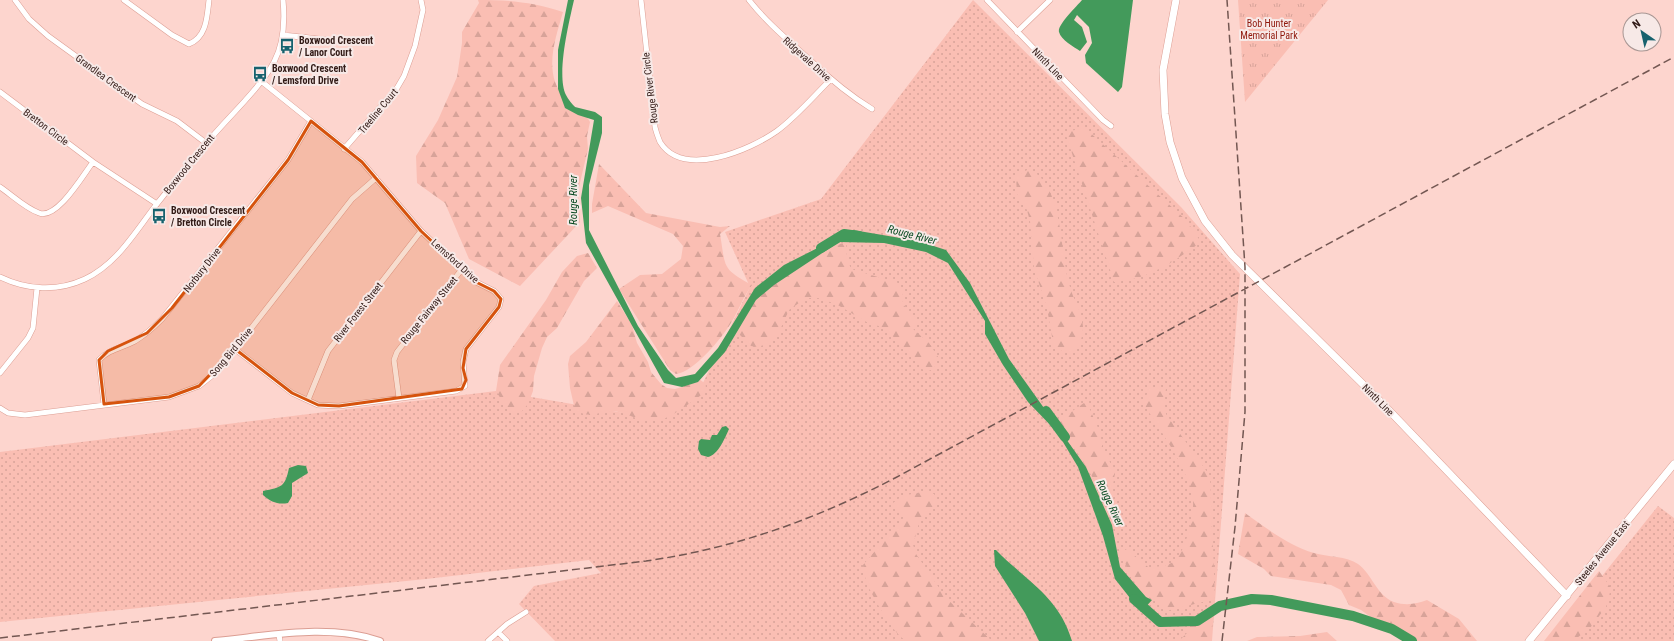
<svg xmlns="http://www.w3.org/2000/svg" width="1674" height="641" font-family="'Roboto Condensed',sans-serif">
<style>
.grass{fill:url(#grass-dots)}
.forest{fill:url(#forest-firs)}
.park{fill:url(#park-tufts)}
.water{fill:#439a5b}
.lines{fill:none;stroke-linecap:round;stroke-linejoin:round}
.river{stroke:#439a5b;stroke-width:10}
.minor-casing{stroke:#dc9e93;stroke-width:6}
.tertiary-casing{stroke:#dc9e93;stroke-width:8}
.secondary-casing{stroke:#dc9e93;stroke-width:8}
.minor{stroke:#fff;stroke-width:5}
.tertiary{stroke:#fff;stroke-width:6}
.secondary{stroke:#fff;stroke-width:7}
.rail{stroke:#735752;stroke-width:1.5;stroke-dasharray:8 4;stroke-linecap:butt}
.marked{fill:#d6530d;fill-opacity:0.2;stroke:#d6530d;stroke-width:3;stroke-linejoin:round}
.labels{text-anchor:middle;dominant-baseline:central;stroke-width:4;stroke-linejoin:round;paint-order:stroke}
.park-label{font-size:10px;fill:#8f170b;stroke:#f7e9e7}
.poi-label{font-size:10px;font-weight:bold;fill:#321b17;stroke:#f7e9e7;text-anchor:start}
.street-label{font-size:10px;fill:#321b17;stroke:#f7e9e7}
.water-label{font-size:11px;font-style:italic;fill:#084a21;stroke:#f7e9e7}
</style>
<defs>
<pattern id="grass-dots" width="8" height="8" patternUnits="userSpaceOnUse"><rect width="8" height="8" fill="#fabeb3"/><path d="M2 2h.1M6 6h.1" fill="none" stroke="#d7a399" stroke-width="1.8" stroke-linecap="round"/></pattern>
<pattern id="forest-firs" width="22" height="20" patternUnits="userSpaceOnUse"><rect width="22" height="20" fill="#fabeb3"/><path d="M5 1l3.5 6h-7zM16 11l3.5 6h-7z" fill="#d7a399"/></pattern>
<pattern id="park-tufts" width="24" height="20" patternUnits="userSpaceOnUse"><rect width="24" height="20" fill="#fabeb3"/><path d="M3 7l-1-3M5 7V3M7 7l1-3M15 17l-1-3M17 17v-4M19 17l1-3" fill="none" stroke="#d7a399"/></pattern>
</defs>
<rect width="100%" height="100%" fill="#fdd5ce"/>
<path class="grass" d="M 973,0 L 1181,207 L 1240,274 L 1212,641 L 555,641 L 519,604 L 534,586 L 601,573 L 589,560 L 426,579 L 0,622 L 0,452 L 496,391 L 642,416 L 697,395 L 750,287 L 725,232 L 821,199 Z
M 1658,506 L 1674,518 L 1674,641 L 1550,641 Z"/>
<path class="forest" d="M 478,0 C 509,0 533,2 563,12 C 555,40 542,75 566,99 C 574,108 585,112 590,122 L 587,136 L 588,149 L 578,191 L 580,222 L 520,286 L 469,259 L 445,203 L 417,183 L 416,156 L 438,120 L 457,77 L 462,43 L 462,32 L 479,3 Z
M 1085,128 L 1186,220 L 1201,242 C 1173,262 1150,279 1114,282 L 1065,132 Z
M 599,164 L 646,213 L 720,227 L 730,226 L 720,234 C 726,268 721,268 752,285 C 743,297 739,310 731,323 C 721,339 694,372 676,374 L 670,370 L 619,289 L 640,275 L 662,274 L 681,259 L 683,246 L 673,234 L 608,206 L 592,213 L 592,204 Z
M 1029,169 C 1065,186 1059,254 1070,287 C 1074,302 1082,310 1083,327 C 1083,336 1080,343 1076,350 L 1065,352 L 1054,348 L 1047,308 L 1034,268 L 1030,221 L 1026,207 L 1017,194 L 1016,176 Z
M 846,242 L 847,258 L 851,269 L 898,283 L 903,293 C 900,308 910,312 919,321 L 912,328 L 929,343 L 938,357 L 934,369 L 925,372 L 895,338 L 879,326 L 870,324 L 836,304 L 818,298 L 806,298 L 789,310 L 778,334 L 767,344 L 757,347 L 751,346 L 735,330 C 742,321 747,307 755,299 C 774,279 821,250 846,242 Z
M 588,253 L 597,268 L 584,281 L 557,328 L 547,337 L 542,348 L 534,376 L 533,391 L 528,404 L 522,411 L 513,415 L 507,409 L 496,391 L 500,365 L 546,300 L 562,272 L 577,256 Z
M 617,301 L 632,325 L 637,343 L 648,362 L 651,372 L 661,384 L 667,388 L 675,389 L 682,387 L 695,377 C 702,380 707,384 707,391 C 695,399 669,420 656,421 C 651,421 645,420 640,419 C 631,417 623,412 613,411 C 595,410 596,421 575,410 L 570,388 L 568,364 L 570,356 L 586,342 Z
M 1149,387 L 1166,388 L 1164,401 L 1166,414 L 1210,476 L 1215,599 L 1166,611 C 1159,599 1154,601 1144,594 C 1133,585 1127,565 1120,553 L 1127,549 L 1148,567 C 1171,567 1178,563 1186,540 C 1190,529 1194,514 1193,501 C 1190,470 1160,431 1144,404 Z
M 1084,403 L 1088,405 L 1098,428 L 1101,443 L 1115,473 L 1111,496 L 1103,500 L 1096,483 L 1058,421 Z
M 922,492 L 934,494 L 938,503 L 919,523 L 913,545 L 916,554 L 946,598 L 992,641 L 907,641 C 893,635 874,598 867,584 C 865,578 864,571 863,565 L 905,516 L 893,503 L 902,496 Z
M 1245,513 C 1266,528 1289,546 1314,553 C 1327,557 1347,556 1358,564 C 1372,574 1377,596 1394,602 C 1406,606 1416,604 1427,600 L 1459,619 L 1477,641 L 1404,641 L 1361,610 L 1349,605 L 1341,590 L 1331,585 L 1271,576 L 1264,569 L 1238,554 Z
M 1599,571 L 1611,588 L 1606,607 L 1590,628 L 1573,641 L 1544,641 Z
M 1215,610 L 1210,641 L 1179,641 L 1187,633 L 1193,617 Z
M 1327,632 L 1337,641 L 1247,641 L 1257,637 L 1300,636 Z"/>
<path class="park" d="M 1238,0 L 1328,0 L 1245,102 Z"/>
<path class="water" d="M 568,0 L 574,0 C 569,22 556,75 566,95 C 568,99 572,104 575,107 L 595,112 L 602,117 L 602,133 L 589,185 L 589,230 L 638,326 L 668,370 L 676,378 L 695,374 L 718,348 L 755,288 L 784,265 L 853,230 L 918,241 L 946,250 L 970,283 L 1009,359 L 1086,467 L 1112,525 L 1120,567 L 1146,597 L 1152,600 L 1141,612 L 1115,579 L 1103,536 L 1078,467 L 1057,432 L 1028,402 L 1003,365 L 985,334 L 985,321 L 948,263 L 926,252 L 884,243 L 839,242 L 774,285 L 756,300 L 725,352 L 698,382 L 682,387 L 664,383 L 586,243 L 581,198 L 594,120 L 578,115 L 565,108 L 558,89 L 558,50 Z
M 1082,0 L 1133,0 L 1122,87 L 1118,92 L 1086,63 L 1085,55 L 1092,43 L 1089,27 L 1077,15 L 1074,20 L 1082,27 L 1087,42 L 1080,51 C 1074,47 1061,40 1059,32 C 1057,25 1077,6 1082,0 Z
M 726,426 L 729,429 C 725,438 718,455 708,457 L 701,455 L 698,449 L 699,441 L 701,439 L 710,440 L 712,435 L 717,435 L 722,427 Z
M 298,465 L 306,466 L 308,473 L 292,483 L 292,496 L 288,503 C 278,505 271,502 263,495 L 263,491 C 282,487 285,487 289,468 Z
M 994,550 L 996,550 C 1026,581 1059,596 1072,641 L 1039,641 L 1025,613 L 995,566 Z"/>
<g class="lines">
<path class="river" d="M 821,248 L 844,234 L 859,236
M 1046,411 L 1065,437
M 1134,599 L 1160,622 L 1197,621 L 1220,606 L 1252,599 L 1271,600 L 1353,616 L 1392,629 L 1412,641"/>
<g class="minor-casing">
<path id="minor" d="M 15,0 L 29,19 L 48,36 L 142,104 L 177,121 L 206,143
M 124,0 L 172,35 L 189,44 C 207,37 207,16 209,0
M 641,0 L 655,127 C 656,132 658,137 660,142 C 683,179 750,150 777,131 C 796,117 813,97 830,80
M 749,0 C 767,23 789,41 810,60 C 830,79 849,95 872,109
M 987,0 L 1103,120 L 1111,126
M 1017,32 L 1050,0
M 283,35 L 346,42
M 0,92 L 93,162 L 157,204
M 344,149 L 397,88 L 404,76 L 415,46 L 423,10 L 421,0
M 0,187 C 12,195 25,208 39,213 C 57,220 83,175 93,162
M 0,277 C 27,290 57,292 85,279 C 117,264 135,232 156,205 C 172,185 189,164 206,144 C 226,119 259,90 274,62 C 284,43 285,21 283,0
M 235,349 L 292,393 L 318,405 L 339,406 L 456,391 L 465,386 L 463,362 L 466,349 L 499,307 L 501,299 L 494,291 L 474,281 L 421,231 L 362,162 L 261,81
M 0,373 L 28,338 L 33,328 L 37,288
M 399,398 L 394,360 L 397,352 L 462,269
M 308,400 L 328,351 L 421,231
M 104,404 L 99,360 C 109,349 122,348 135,341 C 145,335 154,327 162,319 L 288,160 L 311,121
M 0,408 L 8,413 L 25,415 L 169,397 L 199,386 L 213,375 L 235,349 L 352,199 L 376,178
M 498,632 L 507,641
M 279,635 L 280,641
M 488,641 L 507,624 L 526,612"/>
</g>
<g class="tertiary-casing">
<path id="tertiary" d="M 215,641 C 269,636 327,623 380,641"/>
</g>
<g class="secondary-casing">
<path id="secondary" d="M 1176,0 L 1163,70 L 1165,114 L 1170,142 L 1182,178 L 1205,221 L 1232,255 L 1382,403 L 1567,596
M 1529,641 L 1674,464"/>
</g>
<use href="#minor" class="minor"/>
<use href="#tertiary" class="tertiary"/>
<use href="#secondary" class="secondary"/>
<path class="rail" d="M 0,638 L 646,561 C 736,548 814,520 895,478 L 1674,57
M 1222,641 L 1235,527 L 1245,412 L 1245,267 L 1227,0"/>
</g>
<path class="marked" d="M 311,121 L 362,162 L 421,231 L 474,281 L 494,291 L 501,299 L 499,307 L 466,349 L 463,368 L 466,380 L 462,389 L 339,406 L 318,405 L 292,393 L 235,349 L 199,386 L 169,397 L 104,404 L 99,360 L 108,351 L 147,333 L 172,308 L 288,160 Z"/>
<defs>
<g id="bus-bare" transform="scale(1.2)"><path d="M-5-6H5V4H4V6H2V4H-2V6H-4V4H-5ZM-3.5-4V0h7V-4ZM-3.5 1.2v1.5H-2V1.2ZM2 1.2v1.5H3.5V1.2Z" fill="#17626e" stroke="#f7e9e7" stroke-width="2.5" paint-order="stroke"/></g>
</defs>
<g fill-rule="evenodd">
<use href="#bus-bare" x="287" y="46"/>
<use href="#bus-bare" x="260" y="74"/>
<use href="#bus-bare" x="159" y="216"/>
</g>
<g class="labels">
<g class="park-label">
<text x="1269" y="23">Bob Hunter<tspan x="1269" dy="12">Memorial Park</tspan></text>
</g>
<g class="poi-label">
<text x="299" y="40">Boxwood Crescent<tspan x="299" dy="12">/ Lanor Court</tspan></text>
<text x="272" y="68">Boxwood Crescent<tspan x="272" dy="12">/ Lemsford Drive</tspan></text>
<text x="171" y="210">Boxwood Crescent<tspan x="171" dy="12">/ Bretton Circle</tspan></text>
</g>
<g class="street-label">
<text transform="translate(807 59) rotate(42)">Ridgevale Drive</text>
<text transform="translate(1048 64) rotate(46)">Ninth Line</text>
<text transform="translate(106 78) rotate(36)">Grandlea Crescent</text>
<text transform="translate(650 88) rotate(-97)">Rouge River Circle</text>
<text transform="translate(378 111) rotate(-50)">Treeline Court</text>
<text transform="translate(46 127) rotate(37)">Bretton Circle</text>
<text transform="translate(189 164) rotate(-51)">Boxwood Crescent</text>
<text transform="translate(455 261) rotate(42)">Lemsford Drive</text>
<text transform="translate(202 270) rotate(-52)">Norbury Drive</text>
<text transform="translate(429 310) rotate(-51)">Rouge Fairway Street</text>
<text transform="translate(358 312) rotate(-52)">River Forest Street</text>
<text transform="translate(231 352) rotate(-50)">Song Bird Drive</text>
<text transform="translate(1378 400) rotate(45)">Ninth Line</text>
<text transform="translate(1602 553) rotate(-51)">Steeles Avenue East</text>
</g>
<g class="water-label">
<text transform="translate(573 200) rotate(-90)">Rouge River</text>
<text transform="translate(912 235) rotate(14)">Rouge River</text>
<text transform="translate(1110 503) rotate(65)">Rouge River</text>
</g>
</g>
<g transform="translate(1642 32) rotate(326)"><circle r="19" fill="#f7e9e7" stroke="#a89794"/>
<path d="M0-3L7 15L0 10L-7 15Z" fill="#17626e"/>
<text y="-6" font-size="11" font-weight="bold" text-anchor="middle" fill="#321b17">N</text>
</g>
</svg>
